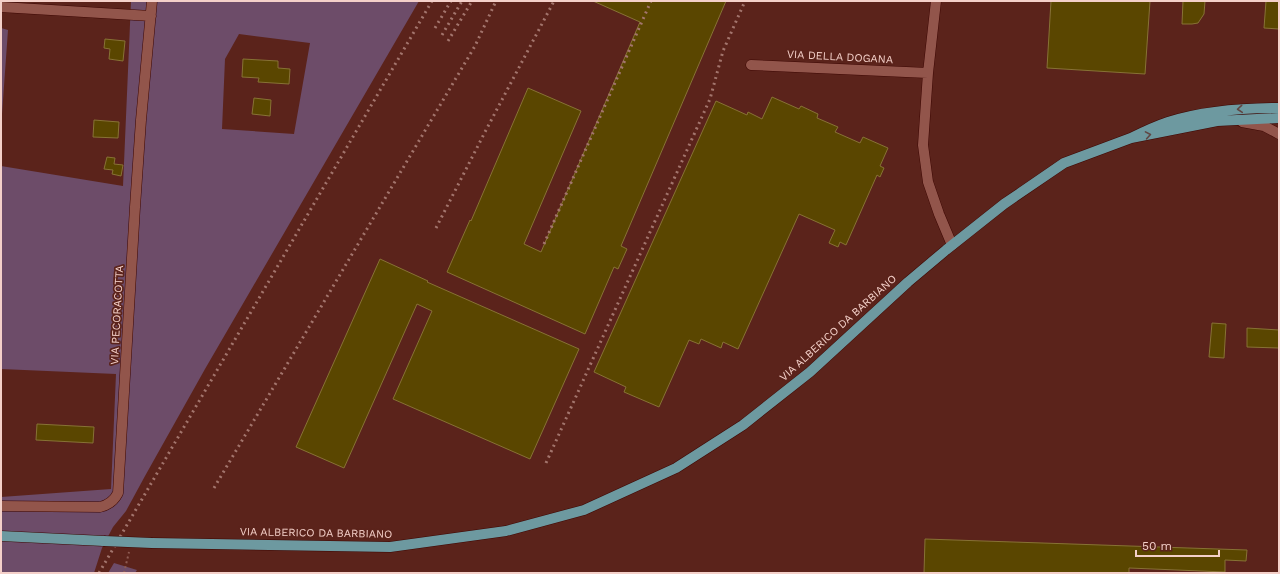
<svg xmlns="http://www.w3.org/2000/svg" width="1280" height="574" font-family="'Work Sans',sans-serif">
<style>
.green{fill:#6d4c69;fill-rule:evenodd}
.building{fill:#5a4600;stroke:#877235}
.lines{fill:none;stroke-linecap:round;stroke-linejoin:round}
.minor-casing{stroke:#3d0703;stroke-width:11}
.major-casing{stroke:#3d0703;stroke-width:11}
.path{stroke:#8e5c54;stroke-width:2;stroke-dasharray:2 3;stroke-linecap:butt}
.minor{stroke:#92554b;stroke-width:10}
.major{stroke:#6d99a0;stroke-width:10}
.rail{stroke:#a3756d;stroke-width:3;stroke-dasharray:2 4;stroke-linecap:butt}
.major-bridge-casing{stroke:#3d0703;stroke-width:11;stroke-linecap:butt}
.major-bridge{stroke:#6d99a0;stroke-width:10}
.oneway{stroke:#604643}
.labels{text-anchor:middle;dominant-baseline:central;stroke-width:3.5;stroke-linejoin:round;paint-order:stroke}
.street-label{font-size:11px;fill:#f4d0c9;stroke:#5b231b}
</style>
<rect width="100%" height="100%" fill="#5b231b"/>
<path class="green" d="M 131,1 L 419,1 L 205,369 L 145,476 L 126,511 L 113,527 L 102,548 L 94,573 L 1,573 L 1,497 L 111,489 L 116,374 L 1,369 L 1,166 L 123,186 ZM 239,34 L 310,43 L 294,134 L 222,129 L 225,59 Z
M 1,28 L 8,30 L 1,128 Z
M 114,563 L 137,570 L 135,573 L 108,573 Z"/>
<path class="building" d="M 593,1 L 726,1 L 621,246 L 627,249 L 618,269 L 614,267 L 585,334 L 447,272 L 470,220 L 471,221 L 528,88 L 581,111 L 524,244 L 541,252 L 640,22 Z
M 1051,1 L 1150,1 L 1145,74 L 1047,68 Z
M 1183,1 L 1205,1 L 1204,14 L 1198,23 L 1192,24 L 1182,24 Z
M 1266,1 L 1279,1 L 1279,29 L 1264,28 Z
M 105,39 L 125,41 L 123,61 L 109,59 L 110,49 L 104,48 Z
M 243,59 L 278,61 L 278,68 L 290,69 L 289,84 L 258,82 L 259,78 L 242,77 Z
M 772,97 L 799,109 L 801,106 L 818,114 L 817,118 L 838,127 L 835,132 L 860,143 L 863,137 L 888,148 L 880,166 L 884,168 L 880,177 L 877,175 L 846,245 L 840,242 L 838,247 L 829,243 L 835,230 L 799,214 L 738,349 L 723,342 L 721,348 L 701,339 L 699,344 L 689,340 L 659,407 L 624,392 L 626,387 L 594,372 L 716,101 L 747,115 L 748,112 L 762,119 Z
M 254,98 L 271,100 L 270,116 L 252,114 Z
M 94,120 L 119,122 L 118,138 L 93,137 Z
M 107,157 L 115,158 L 114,164 L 123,165 L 121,176 L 112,174 L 113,170 L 104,169 Z
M 380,259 L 428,281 L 427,282 L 579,349 L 530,459 L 393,399 L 432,311 L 417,304 L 344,468 L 296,447 Z
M 1212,323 L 1226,324 L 1224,358 L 1209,357 Z
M 1247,328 L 1279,330 L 1279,348 L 1247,347 Z
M 37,424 L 94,427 L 93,443 L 36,440 Z
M 925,539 L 1247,550 L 1246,561 L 1225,560 L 1225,572 L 1129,568 L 1129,573 L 924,573 Z"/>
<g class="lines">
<g class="minor-casing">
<path id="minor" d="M 936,1 L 928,73 L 923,145 L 928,182 L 939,214 L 952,245
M 1,7 L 151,16
M 751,65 L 928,73
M 1242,122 L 1264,126 L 1279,134
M 1,506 L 100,507 C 109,505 114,501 118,493 L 135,207 L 141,120 L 152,1"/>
</g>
<g class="major-casing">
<path id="major" d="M 1279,108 C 1243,108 1203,111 1168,122 C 1156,126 1143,132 1131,138 L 1217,121 L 1279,118
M 1,536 L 104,541
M 152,543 L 390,547 L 506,531 L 584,510 L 676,468 L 743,425 L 810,372 L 908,282 L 946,250 L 1004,204 L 1064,163 L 1131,138"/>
</g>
<path class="path" d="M 124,573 L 129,552"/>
<use href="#minor" class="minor"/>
<use href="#major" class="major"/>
<path class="rail" d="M 435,28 L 451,1
M 442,35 L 462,1
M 448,41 L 472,1
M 436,228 L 485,132 L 554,1
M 544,244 L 651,1
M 546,463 L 710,99 L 723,51 L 745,1
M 214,488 L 475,46 L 496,1
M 99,573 L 432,1"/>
<g class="major-bridge-casing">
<path id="major-bridge" d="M 104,541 L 152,543"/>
</g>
<use href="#major-bridge" class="major-bridge"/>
</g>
<defs><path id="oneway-chevron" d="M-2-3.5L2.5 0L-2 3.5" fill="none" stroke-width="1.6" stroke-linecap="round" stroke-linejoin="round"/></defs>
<g class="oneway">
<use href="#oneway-chevron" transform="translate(1240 109) rotate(175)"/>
<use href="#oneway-chevron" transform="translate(1148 135) rotate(-10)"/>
</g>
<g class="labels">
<g class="street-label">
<text transform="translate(840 57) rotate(3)">VIA DELLA DOGANA</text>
<text transform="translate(117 315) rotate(-87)">VIA PECORACOTTA</text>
<text transform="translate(838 328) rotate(-42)">VIA ALBERICO DA BARBIANO</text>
<text transform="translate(316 533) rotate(1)">VIA ALBERICO DA BARBIANO</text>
</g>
</g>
<rect width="1280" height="574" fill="none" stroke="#f4d0c9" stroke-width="4"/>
<path d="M1136 550v6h83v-6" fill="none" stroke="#f4d0c9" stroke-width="2"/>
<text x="1142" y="550" font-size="12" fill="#f4d0c9" stroke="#5b231b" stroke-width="3" paint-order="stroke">50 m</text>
</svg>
